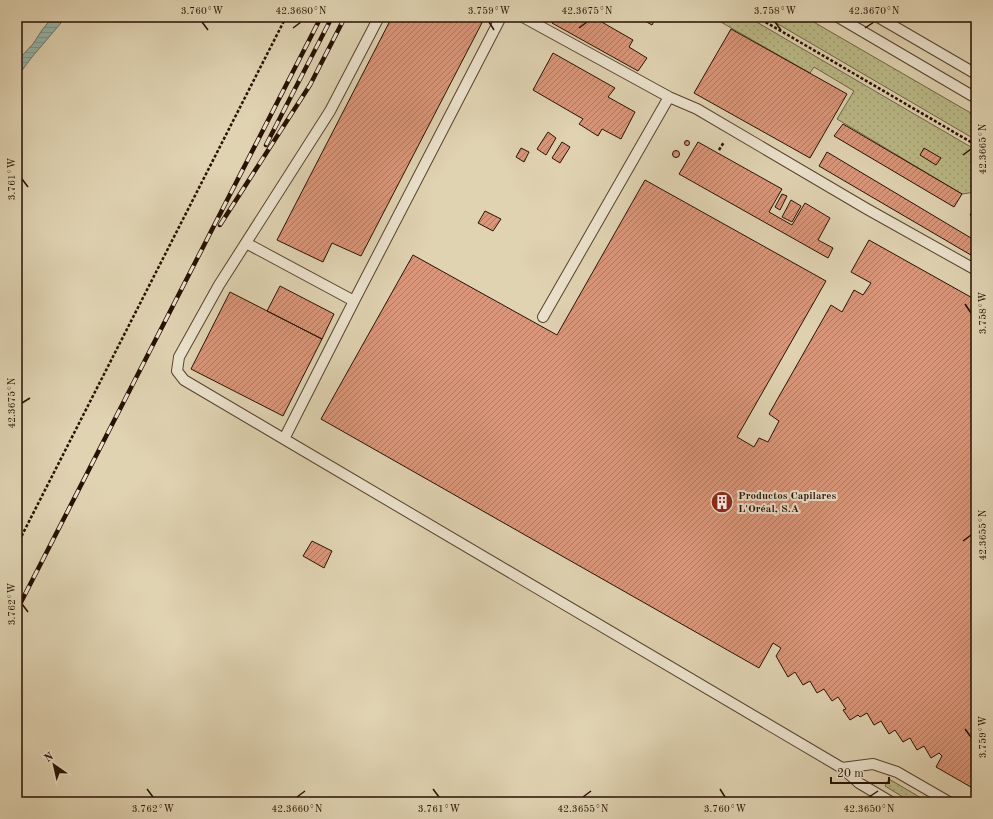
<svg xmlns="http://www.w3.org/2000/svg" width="993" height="819" font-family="'Old Standard TT',serif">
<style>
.grass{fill:url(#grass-dots);stroke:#706644}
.water{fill:url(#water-rules);stroke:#687567}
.building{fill:url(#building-hatch);stroke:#271100}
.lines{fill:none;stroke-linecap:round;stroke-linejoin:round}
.service-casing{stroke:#55422c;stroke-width:12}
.path{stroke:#271100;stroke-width:2.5;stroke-dasharray:3 2;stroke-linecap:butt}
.service{stroke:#ebe2cd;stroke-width:10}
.rail-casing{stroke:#271100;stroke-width:4.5}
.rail{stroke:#ebe2cd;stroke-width:3;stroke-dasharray:9;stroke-linecap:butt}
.ticks{fill:none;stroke:#271100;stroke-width:1.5}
.labels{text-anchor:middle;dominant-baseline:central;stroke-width:4;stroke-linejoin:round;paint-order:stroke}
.poi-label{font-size:11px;font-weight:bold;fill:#271100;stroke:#ebe2cd;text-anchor:start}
.neatline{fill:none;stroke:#271100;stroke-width:1.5}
.ticks-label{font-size:10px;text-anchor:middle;fill:#271100}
</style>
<defs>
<pattern id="grass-dots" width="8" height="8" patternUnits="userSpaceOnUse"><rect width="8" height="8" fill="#baba87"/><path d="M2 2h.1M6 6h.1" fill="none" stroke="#a09f73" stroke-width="1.8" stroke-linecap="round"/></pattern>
<pattern id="water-rules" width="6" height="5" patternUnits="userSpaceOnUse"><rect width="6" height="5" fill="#94b8ab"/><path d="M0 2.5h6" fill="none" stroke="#809d91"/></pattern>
<pattern id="building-hatch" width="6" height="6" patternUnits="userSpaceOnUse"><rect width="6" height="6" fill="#d9967a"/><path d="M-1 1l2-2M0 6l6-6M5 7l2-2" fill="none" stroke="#b07962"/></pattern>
</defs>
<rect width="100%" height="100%" fill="#e0d3b2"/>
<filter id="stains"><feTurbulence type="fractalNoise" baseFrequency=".005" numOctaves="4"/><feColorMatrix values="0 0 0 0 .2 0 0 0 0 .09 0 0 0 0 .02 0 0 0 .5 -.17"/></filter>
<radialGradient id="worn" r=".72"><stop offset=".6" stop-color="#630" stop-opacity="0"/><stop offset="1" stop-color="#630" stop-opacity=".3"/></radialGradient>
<path class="grass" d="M 712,17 L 748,17 L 976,150 L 976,192 L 962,194 L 837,119 L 854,91 L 814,67 L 810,73 Z
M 766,17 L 805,17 L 976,116 L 976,140 Z
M 889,779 L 928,802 L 911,802 L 885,786 Z"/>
<path class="water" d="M 53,17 L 66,17 L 32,57 L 17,77 L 17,61 L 33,44 L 42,30 Z"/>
<path class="building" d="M 392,17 L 485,17 L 361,256 L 332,243 L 323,262 L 277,240 Z
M 555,17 L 593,17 L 633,40 L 629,47 L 647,58 L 638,71 L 552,23 Z
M 638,17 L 656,17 L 652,25 Z
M 731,29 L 847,94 L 810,158 L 694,93 Z
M 553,53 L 615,88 L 608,97 L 635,112 L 621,139 L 602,129 L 598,136 L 579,124 L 583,119 L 533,90 Z
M 843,124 L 962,194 L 954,207 L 834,136 Z
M 548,132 L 556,138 L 546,155 L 537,149 Z
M684.5 143a2.5 2.5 0 1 1 5 0a2.5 2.5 0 1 1-5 0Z
M 562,142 L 570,147 L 560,163 L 552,158 Z
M 698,142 L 782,189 L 769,212 L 792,225 L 805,203 L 830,218 L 818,240 L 833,248 L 828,258 L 679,174 Z
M 521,148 L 529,152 L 524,162 L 516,157 Z
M 924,148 L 941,158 L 936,165 L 920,155 Z
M672.5 154a3.5 3.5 0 1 1 7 0a3.5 3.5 0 1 1-7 0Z
M 827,152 L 976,241 L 976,258 L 819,166 Z
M 645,180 L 826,281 L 737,437 L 754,447 L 759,438 L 768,442 L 779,421 L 769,414 L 831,305 L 842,312 L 854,290 L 863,295 L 871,283 L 851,272 L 869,240 L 976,300 L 976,790 L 936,767 L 942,756 L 939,753 L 931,758 L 924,746 L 917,750 L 910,738 L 903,742 L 895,730 L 889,734 L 881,721 L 874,725 L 867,713 L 860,717 L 858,715 L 850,720 L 843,710 L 846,709 L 838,697 L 832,701 L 824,689 L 817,693 L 810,681 L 803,685 L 795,672 L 788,677 L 776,656 L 781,648 L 773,643 L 759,668 L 321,419 L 413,255 L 557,335 Z
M 782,194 L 787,196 L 780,210 L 775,207 Z
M 791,200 L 801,206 L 792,222 L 782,217 Z
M 976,206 L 976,219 L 970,215 Z
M 485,211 L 501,219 L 493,231 L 478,223 Z
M 280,286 L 334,314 L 322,339 L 267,311 Z
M 230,292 L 322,339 L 283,416 L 191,369 Z
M 312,541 L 332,551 L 324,568 L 303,556 Z"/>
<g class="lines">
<g class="service-casing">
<path id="service" d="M 501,17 L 354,301 L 284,439 L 842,768 L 859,783 L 891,802
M 523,17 L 669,97 L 697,109 L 867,209 L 976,270
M 838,17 L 976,98
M 878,17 L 976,74
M 246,243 L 354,301
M 543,317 L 669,97
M 284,439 L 184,380 L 177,371 L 179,357 L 219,285 L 330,111 L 379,17
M 842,768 L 873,764 L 897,772 L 949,802"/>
</g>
<path class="path" d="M 757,17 L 976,145
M 719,150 L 724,142
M 17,545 L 286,17"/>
<use href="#service" class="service"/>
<g class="rail-casing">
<path id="rail" d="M 266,145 L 332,17
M 220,225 L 310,85 L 345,17
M 17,610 L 321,17"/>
</g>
<use href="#rail" class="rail"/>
</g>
<path class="ticks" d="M 202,22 L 208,30M 489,22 L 494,30M 775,22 L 781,30M 293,28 L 301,22M 579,28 L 587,22M 865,28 L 874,22M 963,155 L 971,149M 22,179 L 28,187M 965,304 L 971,313M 22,403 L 30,398M 963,541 L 971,535M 22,604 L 28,612M 965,729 L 971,737M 147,789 L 153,797M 433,789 L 439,797M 720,789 L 725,797M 297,797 L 305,791M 583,797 L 591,791M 869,797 L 878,791"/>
<defs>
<g id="building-disc" transform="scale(1.15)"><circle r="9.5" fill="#8f2418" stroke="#ebe2cd"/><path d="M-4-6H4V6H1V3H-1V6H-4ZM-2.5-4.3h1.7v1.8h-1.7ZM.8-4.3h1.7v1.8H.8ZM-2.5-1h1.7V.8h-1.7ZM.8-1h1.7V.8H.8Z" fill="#fff"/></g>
</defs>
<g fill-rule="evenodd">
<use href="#building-disc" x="722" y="502"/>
</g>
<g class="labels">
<g class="poi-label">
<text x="738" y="496">Productos Capilares<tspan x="738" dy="13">L'Oréal, S.A</tspan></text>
</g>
</g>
<rect width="993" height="819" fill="none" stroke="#e0d3b2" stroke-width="44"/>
<g transform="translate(54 765) rotate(326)" stroke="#ebe2cd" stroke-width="3" paint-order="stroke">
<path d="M0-3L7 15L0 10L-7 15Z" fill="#271100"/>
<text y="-6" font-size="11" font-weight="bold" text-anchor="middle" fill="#271100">N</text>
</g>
<path d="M831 777v6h58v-6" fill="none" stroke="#271100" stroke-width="2"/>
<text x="837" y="777" font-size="12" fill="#271100" stroke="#ebe2cd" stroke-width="3" paint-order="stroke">20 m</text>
<rect x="22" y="22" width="949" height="775" class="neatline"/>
<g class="ticks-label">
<text x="202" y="14">3.760°W</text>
<text x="301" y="14">42.3680°N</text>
<text x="489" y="14">3.759°W</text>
<text x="587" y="14">42.3675°N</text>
<text x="775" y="14">3.758°W</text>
<text x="874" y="14">42.3670°N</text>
<text transform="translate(982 149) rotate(-90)" y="4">42.3665°N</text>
<text transform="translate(11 179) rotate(-90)" y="4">3.761°W</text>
<text transform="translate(982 313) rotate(-90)" y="4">3.758°W</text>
<text transform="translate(11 403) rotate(-90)" y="4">42.3675°N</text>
<text transform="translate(982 535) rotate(-90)" y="4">42.3655°N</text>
<text transform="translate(11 604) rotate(-90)" y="4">3.762°W</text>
<text transform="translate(982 737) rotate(-90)" y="4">3.759°W</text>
<text x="153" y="812">3.762°W</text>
<text x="297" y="812">42.3660°N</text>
<text x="439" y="812">3.761°W</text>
<text x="583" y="812">42.3655°N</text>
<text x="725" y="812">3.760°W</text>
<text x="869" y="812">42.3650°N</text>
</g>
<rect width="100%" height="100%" filter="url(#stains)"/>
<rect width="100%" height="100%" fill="url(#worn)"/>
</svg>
